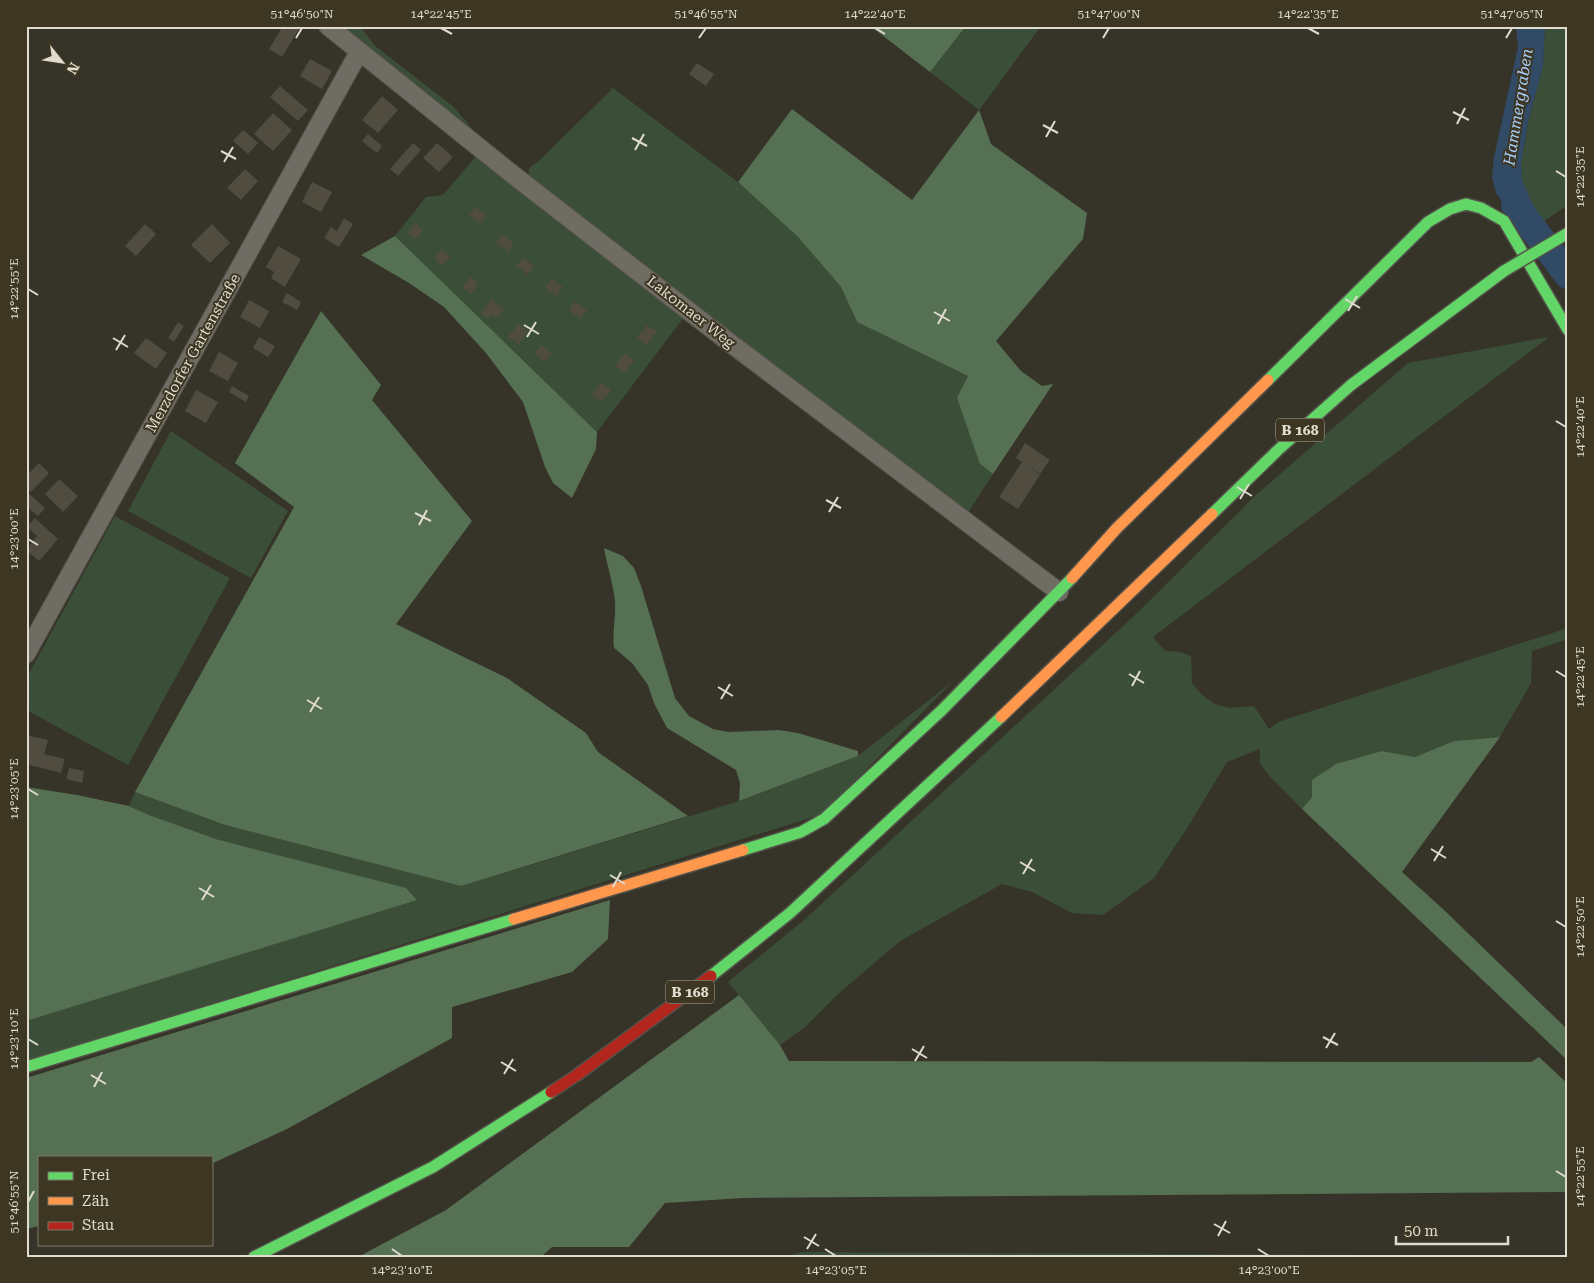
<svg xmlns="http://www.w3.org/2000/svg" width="1594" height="1283" font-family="'Roboto Serif',serif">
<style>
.green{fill:#3b4f38}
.forest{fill:#557052}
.water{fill:#314a66}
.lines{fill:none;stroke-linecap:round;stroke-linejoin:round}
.river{stroke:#314a66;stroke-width:28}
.building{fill:#504c40}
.street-casing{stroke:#535148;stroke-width:20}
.fast-casing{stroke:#535148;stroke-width:14}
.slow-casing{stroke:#535148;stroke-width:14}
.jam-casing{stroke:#535148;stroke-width:14}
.street{stroke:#6f6c64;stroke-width:18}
.fast{stroke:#63d668;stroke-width:11}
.slow{stroke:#ff974d;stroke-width:11}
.jam{stroke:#b3261e;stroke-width:11}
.fast-bridge-casing{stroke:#535148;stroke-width:14;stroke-linecap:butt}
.fast-bridge{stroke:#63d668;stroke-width:11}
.ticks{fill:none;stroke:#dfdbcf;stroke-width:2}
.labels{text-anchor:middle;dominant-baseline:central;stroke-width:4;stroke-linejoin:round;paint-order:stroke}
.shield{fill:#3c3623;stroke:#aeaa9b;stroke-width:1}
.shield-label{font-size:14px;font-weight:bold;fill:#dfdbcf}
.street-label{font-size:15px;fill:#dfdbcf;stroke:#3c3623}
.water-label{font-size:16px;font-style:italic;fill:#a8cefb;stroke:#3c3623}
.neatline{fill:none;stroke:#dfdbcf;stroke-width:2}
.ticks-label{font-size:12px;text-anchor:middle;fill:#dfdbcf}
</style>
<rect width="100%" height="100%" fill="#363329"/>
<path class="green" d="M 339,26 L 360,26 L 375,46 L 454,107 L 477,135 Z
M 966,26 L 1041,26 L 979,110 L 930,72 Z
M 1545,26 L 1568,26 L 1568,205 L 1541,223 L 1522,180 L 1521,163 L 1528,123 L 1543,66 Z
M 613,88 L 738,182 L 798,237 L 841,287 L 857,322 L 968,376 L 980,464 L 993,474 L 967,514 L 528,179 L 529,168 L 540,160 Z
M 477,155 L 685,316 L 597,432 L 395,236 L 426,197 L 443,195 Z
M 1549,337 L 1153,637 L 1165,651 L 1180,652 L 1191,656 L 1192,683 L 1201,694 L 1215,704 L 1229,708 L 1254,706 L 1269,729 L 1278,722 L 1568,628 L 1568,639 L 1532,651 L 1531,683 L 1500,737 L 1454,741 L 1415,757 L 1382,751 L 1312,797 L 1302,809 L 1271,778 L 1260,763 L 1260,749 L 1227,762 L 1189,825 L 1154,878 L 1103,915 L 1072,913 L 1032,892 L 1002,884 L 900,941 L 837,995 L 804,1028 L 780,1045 L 728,982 L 804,920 L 1134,616 L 1256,495 L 1408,363 Z
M 171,431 L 288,511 L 251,578 L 128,511 Z
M 115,516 L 230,578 L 128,765 L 26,710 L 26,679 Z
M 952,682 L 823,814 L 26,1061 L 26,1021 L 219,840 L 149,815 L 129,806 L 135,792 L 225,825 L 461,886 L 739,801 L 858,756 Z
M 801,1252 L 1568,1256 L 1568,1257 L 785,1257 Z"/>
<path class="forest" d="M 870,26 L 966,26 L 930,72 Z
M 792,109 L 912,200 L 979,110 L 991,144 L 1087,213 L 1083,239 L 996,341 L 1021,371 L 1042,386 L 1053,384 L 993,474 L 980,464 L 957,398 L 968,376 L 857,322 L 841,287 L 798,237 L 738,182 Z
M 395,236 L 597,432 L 596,449 L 572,498 L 553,483 L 545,467 L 523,402 L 486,353 L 444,307 L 409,283 L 361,255 Z
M 321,311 L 381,385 L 372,400 L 472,521 L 396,624 L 507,678 L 586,733 L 598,752 L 688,816 L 461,886 L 225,825 L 135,792 L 294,507 L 235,463 Z
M 604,548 L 623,556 L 634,568 L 641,586 L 675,698 L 689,716 L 713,729 L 728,732 L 779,730 L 798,733 L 858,751 L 858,756 L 739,801 L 740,783 L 736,770 L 667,728 L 654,703 L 648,685 L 632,663 L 614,648 C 612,632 616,617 615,601 C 613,583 607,565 604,548 Z
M 1500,737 L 1402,872 L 1443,909 L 1568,1030 L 1568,1061 L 1302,809 L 1312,797 L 1312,780 L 1336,764 L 1382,751 L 1415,757 L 1454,741 Z
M 26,787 L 77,795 L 129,806 L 149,815 L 219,840 L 406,888 L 417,900 L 26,1021 Z
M 610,900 L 608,939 L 572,972 L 452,1007 L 452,1038 L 287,1129 L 211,1164 L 211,1157 L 39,1157 L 39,1226 L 26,1229 L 26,1078 Z
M 739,995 L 780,1045 L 789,1061 L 1531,1062 L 1539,1057 L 1568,1084 L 1568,1192 L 743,1198 L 665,1203 L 629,1247 L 552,1247 L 541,1257 L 358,1257 L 446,1210 Z"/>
<path class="water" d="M 1516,26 L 1545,26 L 1543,66 L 1528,122 L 1521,163 L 1522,180 L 1541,223 L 1525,234 L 1496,193 L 1492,177 L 1494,157 L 1518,47 Z"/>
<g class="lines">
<path class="river" d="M 1515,205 L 1568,275"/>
</g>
<path class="building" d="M 283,26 L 293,26 L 299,29 L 282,57 L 269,49 Z
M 310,59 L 332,71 L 322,89 L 300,76 Z
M 697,63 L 714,74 L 706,86 L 689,74 Z
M 280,86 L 308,110 L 298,121 L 270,97 Z
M 382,96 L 398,110 L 378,133 L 362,120 Z
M 273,113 L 292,130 L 273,151 L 254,134 Z
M 243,130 L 258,143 L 248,154 L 233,141 Z
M 368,134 L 382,146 L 377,153 L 362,141 Z
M 413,143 L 421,150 L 398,176 L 390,169 Z
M 437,143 L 453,157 L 439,172 L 423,158 Z
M 245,169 L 258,181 L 241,200 L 227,188 Z
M 312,182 L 332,192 L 321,212 L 302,202 Z
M 475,207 L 487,215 L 480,224 L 469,216 Z
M 344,218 L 353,224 L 339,247 L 324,238 L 331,227 L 337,231 Z
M 415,223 L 423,230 L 416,240 L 407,233 Z
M 145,224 L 156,234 L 136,256 L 125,246 Z
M 212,224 L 230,243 L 210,263 L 191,245 Z
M 503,234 L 514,243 L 508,252 L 496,243 Z
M 278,246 L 301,259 L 285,287 L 271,278 L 274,272 L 266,267 Z
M 442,249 L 451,256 L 443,266 L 434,259 Z
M 523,257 L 534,266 L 528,275 L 516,266 Z
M 470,277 L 478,284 L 471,294 L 462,287 Z
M 552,279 L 563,287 L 556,296 L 545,288 Z
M 287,293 L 301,302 L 297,310 L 282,302 Z
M 492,299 L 504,309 L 496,319 L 491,315 L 488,319 L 481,313 Z
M 249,300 L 269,311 L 260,328 L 240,317 Z
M 575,301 L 587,310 L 580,319 L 569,310 Z
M 178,322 L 184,326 L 174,342 L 168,338 Z
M 518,324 L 528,331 L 519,344 L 508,337 Z
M 647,325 L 657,332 L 647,345 L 637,338 Z
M 259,337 L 275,346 L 268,357 L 253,348 Z
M 146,338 L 167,353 L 156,369 L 134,353 Z
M 541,345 L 552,353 L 545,362 L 534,354 Z
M 219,352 L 238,363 L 228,381 L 209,371 Z
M 625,353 L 635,360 L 625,373 L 615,366 Z
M 601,382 L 611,389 L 602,402 L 592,395 Z
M 232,386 L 249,396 L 246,402 L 229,392 Z
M 196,390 L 218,402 L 206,423 L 185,411 Z
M 1025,443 L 1050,460 L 1040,474 L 1028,466 L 1040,475 L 1018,509 L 999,497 L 1022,462 L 1016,458 Z
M 39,463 L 49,473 L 31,492 L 26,487 L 26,476 Z
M 59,479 L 78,496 L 63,512 L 45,494 Z
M 26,491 L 45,508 L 38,516 L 26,506 Z
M 35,518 L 58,539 L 39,561 L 26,550 L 37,536 L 27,527 Z
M 26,735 L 48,740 L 44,754 L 65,759 L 61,773 L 26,764 Z
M 69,768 L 84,771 L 82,783 L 66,779 Z"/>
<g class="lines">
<g class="street-casing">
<path id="street" d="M 328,26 L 512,174 L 725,339 L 1059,592
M 26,654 L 359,52"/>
</g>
<g class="fast-casing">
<path id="fast" d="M 1268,380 L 1428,222 L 1450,209 L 1466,204 L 1481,208 L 1504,221 L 1568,330
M 1212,514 L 1278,450 L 1351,385 L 1504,271
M 743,850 L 801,832 L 824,819 L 942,710 L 1072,578
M 711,976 L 790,913 L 1001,717
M 26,1067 L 514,919
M 254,1257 L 433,1167 L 551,1092"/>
</g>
<g class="slow-casing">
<path id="slow" d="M 1072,578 L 1117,528 L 1268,380
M 1001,717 L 1212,514
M 514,919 L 743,850"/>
</g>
<g class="jam-casing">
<path id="jam" d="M 551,1092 L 577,1075 L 711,976"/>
</g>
<use href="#street" class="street"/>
<use href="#fast" class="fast"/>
<use href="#slow" class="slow"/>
<use href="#jam" class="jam"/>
<g class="fast-bridge-casing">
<path id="fast-bridge" d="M 1504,271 L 1568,233"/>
</g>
<use href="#fast-bridge" class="fast-bridge"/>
</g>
<path class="ticks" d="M 441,28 L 452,34M 875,28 L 885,34M 1308,28 L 1319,34M 296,38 L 302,28M 699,38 L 706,28M 1103,38 L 1109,28M 1506,38 L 1512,28M 1453,112 L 1469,120M 1457,124 L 1465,108M 1043,125 L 1058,133M 1046,137 L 1055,121M 632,138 L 647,146M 635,150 L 644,134M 221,151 L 236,159M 224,162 L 233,147M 1556,171 L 1566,177M 28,289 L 38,295M 1345,299 L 1360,308M 1348,311 L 1357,296M 934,312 L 950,321M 938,324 L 946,309M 524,325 L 539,334M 527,337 L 536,322M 113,338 L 128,347M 116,350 L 125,335M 1556,421 L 1566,427M 1237,487 L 1252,496M 1240,499 L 1249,484M 826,500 L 841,508M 829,512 L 838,497M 415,513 L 431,521M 419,525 L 427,510M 28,539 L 38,545M 1556,671 L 1566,677M 1129,674 L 1144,683M 1132,686 L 1140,671M 718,687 L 733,696M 721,699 L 730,684M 307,700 L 322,709M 310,712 L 319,697M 28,789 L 38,795M 1431,849 L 1446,858M 1434,861 L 1443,846M 1020,862 L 1035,871M 1023,874 L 1032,859M 610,875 L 625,884M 613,887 L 621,872M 199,888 L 214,897M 202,900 L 211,885M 1556,921 L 1566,927M 1323,1037 L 1338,1045M 28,1039 L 38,1045M 1326,1048 L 1335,1033M 912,1049 L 927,1058M 915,1061 L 924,1046M 501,1062 L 516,1071M 504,1074 L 513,1059M 91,1075 L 106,1084M 94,1087 L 102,1072M 1556,1171 L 1566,1177M 28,1202 L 34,1191M 1214,1224 L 1230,1233M 1218,1236 L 1226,1221M 804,1237 L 819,1246M 392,1249 L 402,1256M 807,1249 L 816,1234M 825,1249 L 836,1256M 1258,1249 L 1269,1256"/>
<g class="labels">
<g class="shield">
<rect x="1276" y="418.5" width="48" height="23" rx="4"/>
<rect x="666" y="980.5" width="48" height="23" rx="4"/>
</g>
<g class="shield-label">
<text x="1300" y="430">B 168</text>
<text x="690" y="992">B 168</text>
</g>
<g class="street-label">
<text transform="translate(691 312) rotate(38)">Lakomaer Weg</text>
<text transform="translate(193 353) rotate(-61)">Merzdorfer Gartenstraße</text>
</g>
<g class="water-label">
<text transform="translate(1518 107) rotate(-81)">Hammergraben</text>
</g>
</g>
<rect width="1594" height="1283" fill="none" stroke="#3c3623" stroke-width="55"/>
<rect x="38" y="1156" width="175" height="90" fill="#3c3623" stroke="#7d7868"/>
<rect x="48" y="1172" width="25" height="8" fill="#63d668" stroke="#7d7868"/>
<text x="82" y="1180" font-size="15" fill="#dfdbcf">Frei</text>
<rect x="48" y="1197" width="25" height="8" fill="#ff974d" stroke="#7d7868"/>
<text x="82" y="1206" font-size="15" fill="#dfdbcf">Zäh</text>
<rect x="48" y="1222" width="25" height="8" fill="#b3261e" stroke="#7d7868"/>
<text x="82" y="1230" font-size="15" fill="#dfdbcf">Stau</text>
<g transform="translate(62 62) rotate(120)" stroke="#3c3623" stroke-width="4" paint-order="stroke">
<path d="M0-4L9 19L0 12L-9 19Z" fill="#dfdbcf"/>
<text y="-8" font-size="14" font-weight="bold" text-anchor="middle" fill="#dfdbcf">N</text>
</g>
<path d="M1396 1236v8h112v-8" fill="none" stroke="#dfdbcf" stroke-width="2.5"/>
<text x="1404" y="1236" font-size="15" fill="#dfdbcf" stroke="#3c3623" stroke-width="4" paint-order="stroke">50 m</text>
<rect x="28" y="28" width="1538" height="1228" class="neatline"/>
<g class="ticks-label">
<text x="302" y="18">51°46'50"N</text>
<text x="441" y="18">14°22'45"E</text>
<text x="706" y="18">51°46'55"N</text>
<text x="875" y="18">14°22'40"E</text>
<text x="1109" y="18">51°47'00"N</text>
<text x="1308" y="18">14°22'35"E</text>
<text x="1512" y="18">51°47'05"N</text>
<text transform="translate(1580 177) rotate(-90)" y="4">14°22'35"E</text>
<text transform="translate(14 289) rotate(-90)" y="4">14°22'55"E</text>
<text transform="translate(1580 427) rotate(-90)" y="4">14°22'40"E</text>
<text transform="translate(14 539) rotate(-90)" y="4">14°23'00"E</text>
<text transform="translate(1580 677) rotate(-90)" y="4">14°22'45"E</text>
<text transform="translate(14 789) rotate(-90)" y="4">14°23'05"E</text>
<text transform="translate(1580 927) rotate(-90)" y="4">14°22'50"E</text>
<text transform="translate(14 1039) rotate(-90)" y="4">14°23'10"E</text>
<text transform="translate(1580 1177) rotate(-90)" y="4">14°22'55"E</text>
<text transform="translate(14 1202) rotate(-90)" y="4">51°46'55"N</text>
<text x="402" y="1274">14°23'10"E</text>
<text x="836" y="1274">14°23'05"E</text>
<text x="1269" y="1274">14°23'00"E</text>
</g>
</svg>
